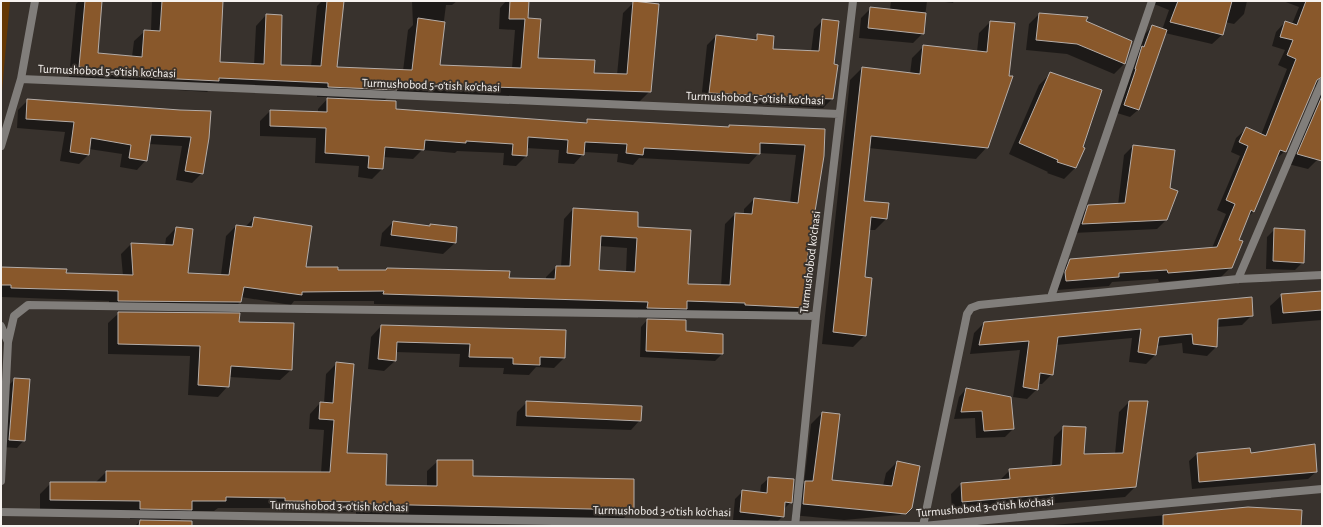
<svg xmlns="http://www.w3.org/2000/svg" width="1323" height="527" font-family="'Alegreya Sans',sans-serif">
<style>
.green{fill:#653702}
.shadow{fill:#0007;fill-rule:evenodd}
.building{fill:#89582b;stroke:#b5ada8;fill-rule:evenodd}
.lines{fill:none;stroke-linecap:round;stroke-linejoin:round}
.minor{stroke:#817e7b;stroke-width:8}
.labels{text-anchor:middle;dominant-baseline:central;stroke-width:4;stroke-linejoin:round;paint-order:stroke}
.street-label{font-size:12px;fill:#f7f3f0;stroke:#38322d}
</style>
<rect width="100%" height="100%" fill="#38322d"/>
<path class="green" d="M 1,1 L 10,1 L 1,102 Z"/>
<path class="shadow" d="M 79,1 L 101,1 L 97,54 L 132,57 L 134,41 L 145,31 L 151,31 L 152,1 L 222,1 L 219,63 L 254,65 L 256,26 L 266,15 L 280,66 L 311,67 L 317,6 L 322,1 L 343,1 L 336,68 L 403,71 L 408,30 L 413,25 L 412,1 L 457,1 L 452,5 L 446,5 L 438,66 L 512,68 L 515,30 L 499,29 L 500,8 L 506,1 L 528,1 L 527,18 L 537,59 L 593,74 L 617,75 L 623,13 L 634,2 L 650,91 L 639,102 L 390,95 L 384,101 L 395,110 L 584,124 L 587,120 L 727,128 L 729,126 L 824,130 L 805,267 L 805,307 L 795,317 L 683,311 L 676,318 L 638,318 L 638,311 L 374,304 L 374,301 L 294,301 L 291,305 L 241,297 L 240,302 L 230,312 L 109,310 L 109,301 L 2,297 L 1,269 L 65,274 L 123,276 L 121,254 L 131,244 L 165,246 L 166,238 L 176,228 L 187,274 L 221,275 L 226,236 L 236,226 L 245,227 L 254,218 L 305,268 L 337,271 L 385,271 L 387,269 L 508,279 L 546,280 L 546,277 L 556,267 L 561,267 L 564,219 L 573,209 L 636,228 L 687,285 L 721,286 L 725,224 L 735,214 L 744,214 L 744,209 L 754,199 L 790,203 L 796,155 L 759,153 L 749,164 L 639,158 L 633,165 L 617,162 L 618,154 L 584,152 L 583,154 L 574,164 L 558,163 L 559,150 L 526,148 L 526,156 L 516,166 L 503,165 L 504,153 L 457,151 L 455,153 L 422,150 L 413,159 L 383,157 L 382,169 L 372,179 L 358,177 L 359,166 L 315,163 L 316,138 L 260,136 L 260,121 L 270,111 L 318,113 L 318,109 L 329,97 L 317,97 L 317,93 L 210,89 L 207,92 L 147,88 L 86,83 L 69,77 L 76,4 ZM 599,246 L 627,248 L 626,272 L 598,271 Z
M 891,1 L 927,1 L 923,33 L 913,43 L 859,38 L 861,18 L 871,8 L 890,10 Z
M 937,1 L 954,1 L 953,3 Z
M 1155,1 L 1247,1 L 1244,14 L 1234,24 L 1225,22 L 1223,34 L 1212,44 L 1165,33 L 1138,110 L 1130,117 L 1117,113 L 1145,34 L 1152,26 L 1162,30 L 1169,10 L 1154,4 Z
M 1283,1 L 1322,1 L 1322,149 L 1317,160 L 1308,169 L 1288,164 L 1318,91 L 1314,86 L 1285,151 L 1275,160 L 1254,211 L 1246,219 L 1237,240 L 1231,267 L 1221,277 L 1159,282 L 1158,279 L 1112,282 L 1109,286 L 1057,290 L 1061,270 L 1070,260 L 1212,248 L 1226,214 L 1217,210 L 1240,156 L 1231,152 L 1236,138 L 1246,129 L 1261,135 L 1287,69 L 1278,65 L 1285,50 L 1272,46 L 1276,32 L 1285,22 L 1292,24 L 1299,7 Z
M 1039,14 L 1085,22 L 1131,42 L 1124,64 L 1114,74 L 1067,54 L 1026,50 L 1029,24 Z
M 823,20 L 833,65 L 832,99 L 823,108 L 701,101 L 707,45 L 716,36 L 753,40 L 758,35 L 772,50 L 811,52 L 814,29 Z
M 990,22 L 987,147 L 976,159 L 868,148 L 863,202 L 886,219 L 875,230 L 869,230 L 864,278 L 865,335 L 853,347 L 822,344 L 850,80 L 862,68 L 910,74 L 912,58 L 924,46 L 977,52 L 979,33 Z
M 1050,74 L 1082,147 L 1075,168 L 1064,179 L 1047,173 L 1048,172 L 1009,154 L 1039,85 Z
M 28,100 L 210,112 L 202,173 L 192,183 L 176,180 L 182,146 L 149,144 L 146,160 L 137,170 L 120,167 L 122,154 L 89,149 L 89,154 L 79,164 L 60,161 L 65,132 L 17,128 L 18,110 Z
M 1133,146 L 1166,220 L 1157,229 L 1073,233 L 1079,216 L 1089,206 L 1118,205 L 1124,155 Z
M 393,222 L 429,227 L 430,225 L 456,228 L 455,243 L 443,254 L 380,246 L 382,233 Z
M 1275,229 L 1303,262 L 1295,270 L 1266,269 L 1267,237 Z
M 1322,292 L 1322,320 L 1272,324 L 1270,306 L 1282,295 Z
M 119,313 L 237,323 L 291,370 L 280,380 L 229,377 L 228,386 L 218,397 L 188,395 L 190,356 L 108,354 L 108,323 Z
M 1252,315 L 1242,325 L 1217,327 L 1216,347 L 1207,356 L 1183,353 L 1182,343 L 1157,346 L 1156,354 L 1146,364 L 1129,362 L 1132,338 L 1056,345 L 1052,374 L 1042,384 L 1037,384 L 1037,389 L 1027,399 L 1013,397 L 1020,350 L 970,354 L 974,333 L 984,323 Z
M 647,320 L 685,332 L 722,334 L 722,354 L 715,361 L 640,357 L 641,327 Z
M 381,326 L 564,358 L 554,368 L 536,367 L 529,375 L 503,374 L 504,368 L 459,367 L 460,354 L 395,352 L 395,361 L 384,371 L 368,369 L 371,337 Z
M 337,363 L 346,454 L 385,486 L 427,487 L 427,471 L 438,461 L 472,477 L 633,509 L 622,520 L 356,514 L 356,512 L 275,511 L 275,508 L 218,508 L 214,511 L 189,511 L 179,521 L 191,526 L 135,526 L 142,519 L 130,519 L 130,511 L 40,510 L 40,494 L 51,483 L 96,482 L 106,472 L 321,473 L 324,430 L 309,429 L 310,414 L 320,403 L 324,403 L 326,374 Z
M 15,379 L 24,440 L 17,448 L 2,447 L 7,387 Z
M 966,389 L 1013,429 L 1005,437 L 976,438 L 975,418 L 954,419 L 959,397 Z
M 527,402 L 640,420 L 631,430 L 516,426 L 517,412 Z
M 1129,402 L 1135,487 L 1125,497 L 952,512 L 951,494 L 961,484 L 1000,480 L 1010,470 L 1052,466 L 1054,437 L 1064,427 L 1083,455 L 1115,454 L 1119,412 Z
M 822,413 L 831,481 L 883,486 L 886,473 L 897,462 L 911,504 L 900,515 L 844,520 L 792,515 L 794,493 L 804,483 L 811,424 Z
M 1197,454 L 1250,454 L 1316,472 L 1308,479 L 1192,489 L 1189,461 Z
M 769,478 L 791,502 L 783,510 L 783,516 L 775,524 L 733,520 L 735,499 L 743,491 L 760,493 L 761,485 Z
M 1248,508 L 1300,526 L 1042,526 Z"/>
<path class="building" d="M 85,1 L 102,1 L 98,53 L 142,57 L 144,30 L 160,31 L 162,1 L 223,1 L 220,62 L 264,64 L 266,14 L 282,15 L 281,65 L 321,66 L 327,1 L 344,1 L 337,67 L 412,70 L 418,18 L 445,22 L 440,65 L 521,68 L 525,19 L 509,19 L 510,1 L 529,1 L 528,18 L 541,19 L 538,58 L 595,60 L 594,73 L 627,74 L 633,1 L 659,4 L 651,92 L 397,84 L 397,90 L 328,87 L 328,83 L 219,78 L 219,81 L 158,78 L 96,73 L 97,69 L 79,67 Z
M 1178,1 L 1232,1 L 1223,35 L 1170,22 Z
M 1306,1 L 1322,1 L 1322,77 L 1317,80 L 1286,152 L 1280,150 L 1254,212 L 1251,210 L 1239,240 L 1243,241 L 1232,268 L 1168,273 L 1167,270 L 1119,273 L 1119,277 L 1066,281 L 1065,272 L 1070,259 L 1217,247 L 1235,204 L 1226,200 L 1248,146 L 1239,142 L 1246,127 L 1266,136 L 1296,59 L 1287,55 L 1293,40 L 1280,37 L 1285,21 L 1297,25 Z
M 870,7 L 926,13 L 924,34 L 868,28 Z
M 1039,13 L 1088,17 L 1086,21 L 1132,41 L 1125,64 L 1077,44 L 1036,40 Z
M 822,19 L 839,21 L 834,64 L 838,65 L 833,99 L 709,93 L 716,35 L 757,40 L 757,34 L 774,36 L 773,49 L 819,51 Z
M 990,21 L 1015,23 L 1009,76 L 1013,76 L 988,148 L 871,136 L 864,201 L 889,203 L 887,219 L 871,217 L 865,277 L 872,278 L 866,336 L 833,332 L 862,67 L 920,74 L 923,45 L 987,52 Z
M 1152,25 L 1167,30 L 1139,110 L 1124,105 L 1136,69 L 1135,69 L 1142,46 L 1144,47 Z
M 1050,72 L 1102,90 L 1083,147 L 1085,148 L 1076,168 L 1057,162 L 1058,160 L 1019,143 Z
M 1322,96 L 1322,161 L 1297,154 Z
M 327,98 L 396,101 L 396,109 L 587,123 L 587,119 L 729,127 L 729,125 L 825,129 L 824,156 L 806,267 L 810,267 L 806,308 L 745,305 L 745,303 L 687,301 L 687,309 L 647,308 L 648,302 L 383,294 L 384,291 L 302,292 L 302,295 L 244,287 L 241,302 L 118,301 L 118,291 L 11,288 L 11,285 L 1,285 L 1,267 L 67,269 L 66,273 L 133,275 L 131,243 L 173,245 L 176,227 L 193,229 L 188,273 L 229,275 L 236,225 L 252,227 L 254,217 L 312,226 L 306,267 L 338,267 L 338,270 L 386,270 L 387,268 L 510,271 L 509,278 L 555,279 L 556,266 L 570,266 L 573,208 L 638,212 L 638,227 L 691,230 L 688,284 L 730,285 L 735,213 L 752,214 L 754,198 L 798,203 L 805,145 L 760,143 L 760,154 L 644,148 L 643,155 L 626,153 L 627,144 L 585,142 L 584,155 L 567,153 L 568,140 L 528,137 L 527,156 L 512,155 L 513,144 L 466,141 L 466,143 L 425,140 L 424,150 L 385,147 L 383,169 L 368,168 L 369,156 L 325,153 L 326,128 L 270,126 L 270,110 L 327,112 ZM 601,236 L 637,238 L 635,272 L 599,270 Z
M 27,99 L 180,110 L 211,111 L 209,138 L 203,174 L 185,171 L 191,137 L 151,135 L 147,161 L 129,158 L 131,145 L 91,138 L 89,155 L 70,152 L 74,122 L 26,119 Z
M 1133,145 L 1175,150 L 1170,188 L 1178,191 L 1167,220 L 1082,224 L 1088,205 L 1125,203 Z
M 393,221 L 430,226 L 430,224 L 457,227 L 456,243 L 391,235 Z
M 1274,228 L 1305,230 L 1304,263 L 1273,261 Z
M 1322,291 L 1322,310 L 1283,313 L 1281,294 Z
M 1252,297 L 1253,316 L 1218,319 L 1217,347 L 1193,344 L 1192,334 L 1159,337 L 1156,355 L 1138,352 L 1141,329 L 1058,337 L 1053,375 L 1040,373 L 1038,390 L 1023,387 L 1029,341 L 979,345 L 984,322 Z
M 118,312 L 240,313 L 239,322 L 294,323 L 292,370 L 231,366 L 229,387 L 198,385 L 200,346 L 118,344 Z
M 647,319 L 686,320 L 686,331 L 723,334 L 723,354 L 646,351 Z
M 381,325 L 566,330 L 565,358 L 540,357 L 540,365 L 513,364 L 513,358 L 469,357 L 470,344 L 397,342 L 396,361 L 378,359 Z
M 336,362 L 354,364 L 347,453 L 387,454 L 386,485 L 437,486 L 437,460 L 473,460 L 473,476 L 634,479 L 634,510 L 366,504 L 366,502 L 285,501 L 285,498 L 226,497 L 226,501 L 192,501 L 192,510 L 140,509 L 140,501 L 50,500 L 50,482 L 106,482 L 106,471 L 330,472 L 334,420 L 319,419 L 320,402 L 333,403 Z
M 14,378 L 30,379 L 25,441 L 9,440 Z
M 966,388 L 1011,397 L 1014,429 L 984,431 L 982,411 L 961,412 Z
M 526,401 L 642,406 L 641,421 L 526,416 Z
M 1129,401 L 1148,401 L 1136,487 L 962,502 L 961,483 L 1010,479 L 1009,469 L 1061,465 L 1063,426 L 1086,427 L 1084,454 L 1123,453 Z
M 822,412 L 840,414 L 832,480 L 892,486 L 897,461 L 920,466 L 912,508 L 906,514 L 803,504 L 805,481 L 813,481 Z
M 1315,444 L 1317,472 L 1199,482 L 1197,453 L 1250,448 L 1251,453 Z
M 768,477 L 794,479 L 792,503 L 785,502 L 784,517 L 740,512 L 742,490 L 767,493 Z
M 1248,507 L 1302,510 L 1301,526 L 1163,526 L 1163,515 Z
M 140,520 L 192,521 L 192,526 L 139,526 Z"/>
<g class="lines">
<path class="minor" d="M 21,79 L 839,114
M 1,146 L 21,79 L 35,1
M 1238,279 L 1322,82
M 1051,297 L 1152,1
M 1,326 L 8,342 L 1,481
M 8,342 L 14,316 L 28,305 L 816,316
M 1,512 L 796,525 L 923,526 L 1322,489
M 795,526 L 816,316 L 853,1
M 923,526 L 967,314 L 971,308 L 979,305 L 1238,279 L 1322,275"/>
</g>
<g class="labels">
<g class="street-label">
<text transform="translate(107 71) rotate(2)">Turmushobod 5-o'tish ko'chasi</text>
<text transform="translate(431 85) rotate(2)">Turmushobod 5-o'tish ko'chasi</text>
<text transform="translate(755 98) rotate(2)">Turmushobod 5-o'tish ko'chasi</text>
<text transform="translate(810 262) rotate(-83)">Turmushobod ko'chasi</text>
<text transform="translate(339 506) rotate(1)">Turmushobod 3-o'tish ko'chasi</text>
<text transform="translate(985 507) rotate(-5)">Turmushobod 3-o'tish ko'chasi</text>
<text transform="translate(662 511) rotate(1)">Turmushobod 3-o'tish ko'chasi</text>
</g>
</g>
<rect width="1323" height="527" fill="none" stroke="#f7f3f0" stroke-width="4"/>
</svg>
